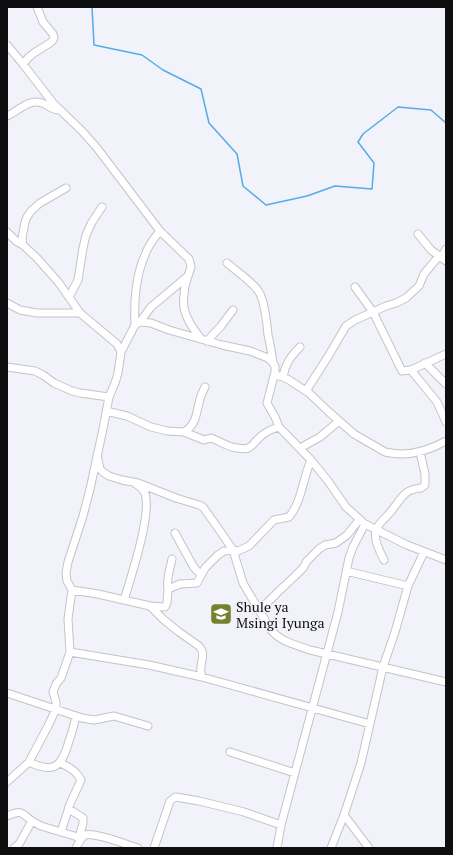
<svg xmlns="http://www.w3.org/2000/svg" width="453" height="855" font-family="'PT Serif',serif">
<style>
.lines{fill:none;stroke-linecap:round;stroke-linejoin:round}
.stream{stroke:#53ace7;stroke-width:1.5}
.minor-casing{stroke:#c3c3cb;stroke-width:9}
.minor{stroke:#fff;stroke-width:7}
.labels{text-anchor:middle;dominant-baseline:central;stroke-width:3;stroke-linejoin:round;paint-order:stroke}
.poi-label{font-size:14px;fill:#0e0e11;stroke:#f2f2fa;text-anchor:start}
</style>
<rect width="100%" height="100%" fill="#f2f2fa"/>
<g class="lines">
<path class="stream" d="M 92,7 L 94,45 L 142,55 L 163,70 L 201,89 L 209,123 L 237,154 L 243,186 L 266,205 L 307,196 L 335,186 L 372,189 L 374,163 L 358,142 L 363,134 L 398,107 L 431,110 L 446,123"/>
<g class="minor-casing">
<path id="minor" d="M 7,45 L 23,64 L 53,103 L 82,131 L 97,148 L 160,231 L 189,259 L 191,267 L 188,276 L 151,307 L 140,322
M 23,64 L 29,57 L 34,53 L 50,43 L 53,40 L 54,38 L 53,34 L 43,22 L 37,7
M 7,116 C 17,112 29,98 42,103 C 48,105 52,110 59,110
M 66,188 L 40,203 L 31,211 L 27,217 L 25,222 L 22,238 L 23,245 L 37,258 L 59,283 L 80,313 L 117,344 L 121,352
M 7,232 L 16,241 L 23,245
M 418,234 L 431,250 L 446,261
M 441,258 L 446,249
M 227,263 C 236,271 253,282 259,292 C 265,302 267,324 268,335 C 270,344 272,353 273,363
M 188,276 C 186,282 184,288 184,295 C 181,312 191,326 201,339
M 355,287 L 373,312 L 402,371 L 411,370 L 446,354
M 69,297 L 78,280 L 83,248 L 86,235 L 92,222 L 102,207
M 7,303 L 20,310 L 37,313 L 80,313
M 135,325 C 134,303 136,275 145,255 C 148,246 154,238 160,231
M 207,341 L 221,326 L 233,310
M 425,363 L 446,384
M 7,367 L 35,371 L 43,375 L 54,383 L 72,391 L 80,393 L 109,397 L 115,383 L 118,373 L 121,352 L 135,325 L 140,322 L 151,323 L 169,330 L 222,345 L 250,351 L 268,358 L 273,363 L 275,366 L 275,372 L 267,403 L 275,417 L 279,427 L 311,460 L 328,481 L 346,507 L 365,524 L 407,545 L 446,560
M 411,370 L 437,402 L 446,422
M 275,375 L 283,377 L 289,380 L 309,393 L 329,412 L 354,434 L 385,452 C 406,457 428,451 446,441
M 283,377 C 285,364 291,356 300,347
M 306,391 L 329,355 L 346,326 L 355,320 L 364,316 L 386,306 L 396,303 L 406,298 L 419,286 L 424,274 L 439,256
M 106,411 L 127,416 L 151,427 L 167,431 L 184,432 L 204,440 L 211,438 C 220,441 227,447 237,448 C 252,451 251,445 260,437 C 265,432 272,429 279,427
M 184,432 C 197,424 196,413 200,399 C 201,395 203,391 205,387
M 300,448 L 320,437 L 339,421
M 97,455 L 100,469 L 103,472 L 109,476 L 122,480 L 138,483 L 176,498 L 199,505 L 203,507 L 220,531 L 233,550 L 243,583 L 250,595 L 271,630 C 281,642 296,645 310,650 L 446,682
M 175,533 L 193,566 L 197,571 L 202,574
M 384,560 C 380,552 373,539 376,530 C 379,522 388,516 392,510 C 397,504 401,497 406,493 C 411,489 415,489 421,488 L 425,485 L 425,474 L 420,452
M 346,571 L 408,586
M 168,589 C 166,579 170,569 172,559
M 72,590 L 98,594 L 150,606 L 163,619 L 179,632 L 199,646 C 208,656 197,664 202,677
M 124,600 C 131,577 152,514 145,493 C 143,489 140,486 136,484
M 150,606 L 162,607 L 165,607 L 167,603 L 168,589 L 180,584 L 197,583 L 205,568 L 218,555 L 224,551 L 233,550 L 238,551 L 249,546 L 274,520 L 289,517 C 302,501 303,478 311,460
M 260,610 L 279,591 L 296,575 L 303,568 L 307,561 L 319,549 L 325,545 L 336,543 L 347,535 L 359,520
M 70,652 L 149,665 L 202,677 L 370,724
M 7,693 L 82,718 L 94,720 L 114,716 L 148,726
M 230,752 L 295,773
M 29,762 C 54,774 62,767 69,741 C 72,733 74,725 76,716
M 60,763 C 68,766 77,772 81,780 L 70,804 L 61,832
M 7,782 L 29,762 L 48,726 L 56,709 L 56,702 L 53,692 L 56,684 L 61,678 L 70,652 L 68,619 L 72,590 L 67,581 L 66,573 L 68,562 L 83,516 L 90,489 L 103,429 L 109,397
M 69,809 L 83,818 L 83,823 L 79,838
M 344,815 L 369,848
M 7,816 C 22,810 20,812 32,821 L 19,844 L 14,848
M 32,821 L 41,826 L 81,838
M 76,848 C 78,844 81,837 85,835 C 94,832 128,845 138,848
M 154,848 L 170,801 L 174,798 L 176,797 L 199,801 L 244,812 L 281,825
M 277,848 L 281,825 L 338,612 L 349,558 L 353,547 L 365,524
M 331,848 L 344,815 L 361,763 L 383,667 L 395,632 L 408,586 L 424,552"/>
</g>
<use href="#minor" class="minor"/>
</g>
<defs>
<g id="school-square" transform="scale(1.15)"><rect x="-9" y="-9" width="18" height="18" rx="4" fill="#74812e" stroke="#f2f2fa"/><path d="M0-5L7-2L0 1L-7-2ZM-4 1L0 2.5L4 1V4Q0 6-4 4Z" fill="#fff"/></g>
</defs>
<g fill-rule="evenodd">
<use href="#school-square" x="221" y="614"/>
</g>
<g class="labels">
<g class="poi-label">
<text x="236" y="606">Shule ya<tspan x="236" dy="16">Msingi Iyunga</tspan></text>
</g>
</g>
<rect width="453" height="855" fill="none" stroke="#0e0e11" stroke-width="16"/>
</svg>
